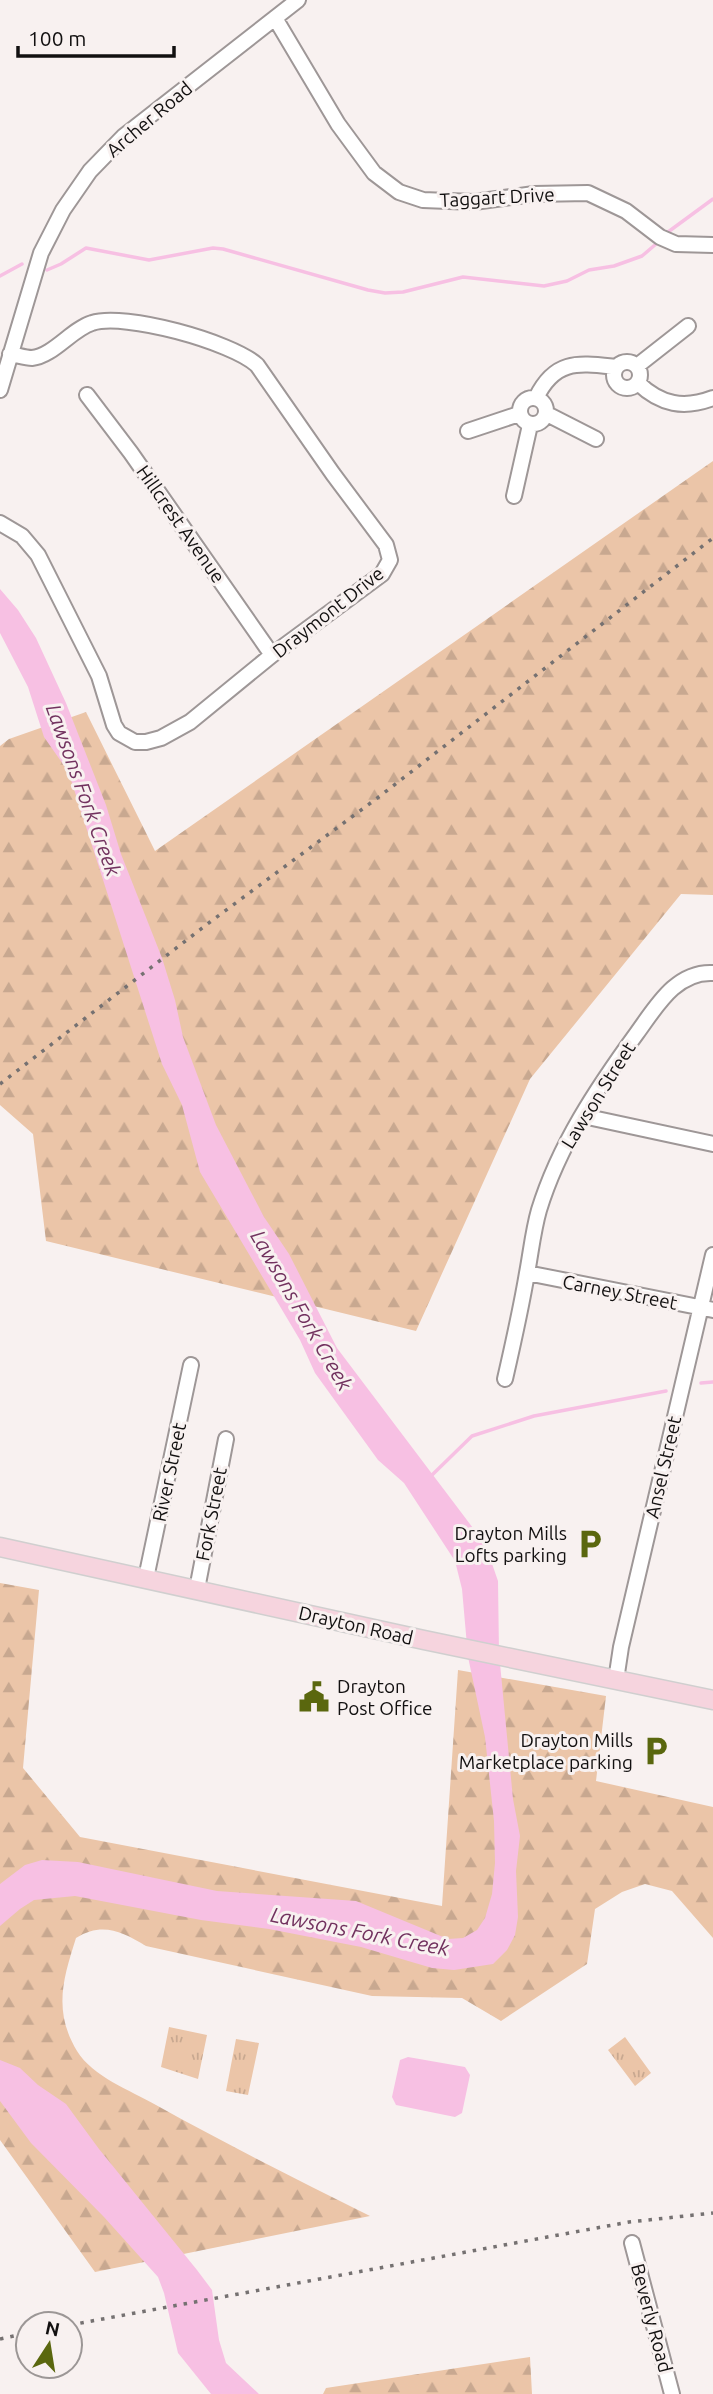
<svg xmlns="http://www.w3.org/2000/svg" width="713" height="2394" font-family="Ubuntu,sans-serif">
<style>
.grass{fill:url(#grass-tufts)}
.forest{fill:url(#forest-firs)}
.water{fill:#f7c0e3}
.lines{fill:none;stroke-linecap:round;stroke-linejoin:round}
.stream{stroke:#f7c0e3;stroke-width:3.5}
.minor-casing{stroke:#9e9797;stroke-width:18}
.major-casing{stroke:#d0cfcf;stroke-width:21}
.minor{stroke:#fff;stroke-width:14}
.major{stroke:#f6d4de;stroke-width:18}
.rail{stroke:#757171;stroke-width:3.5;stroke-dasharray:3.5 7;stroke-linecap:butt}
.labels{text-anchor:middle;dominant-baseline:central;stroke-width:6;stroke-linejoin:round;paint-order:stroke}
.street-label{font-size:19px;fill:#121010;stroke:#f8f1f0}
.poi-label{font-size:19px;fill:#121010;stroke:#f8f1f0;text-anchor:end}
.water-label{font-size:21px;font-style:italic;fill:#72325f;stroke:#f8f1f0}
</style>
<defs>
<pattern id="grass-tufts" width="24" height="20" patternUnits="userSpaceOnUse" patternTransform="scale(1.75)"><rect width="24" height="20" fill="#ebc5a8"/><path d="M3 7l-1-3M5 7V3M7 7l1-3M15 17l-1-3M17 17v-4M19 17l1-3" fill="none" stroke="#c8a890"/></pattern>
<pattern id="forest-firs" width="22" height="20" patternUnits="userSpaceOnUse" patternTransform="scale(1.75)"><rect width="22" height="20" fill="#ebc5a8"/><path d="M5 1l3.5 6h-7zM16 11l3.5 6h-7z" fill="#c8a890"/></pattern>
</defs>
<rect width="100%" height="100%" fill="#f8f1f0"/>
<path class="grass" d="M 169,2027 L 207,2035 L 198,2079 L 161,2067 Z
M 625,2037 L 651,2073 L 635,2086 L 608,2050 Z
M 236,2039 L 259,2043 L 248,2095 L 226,2091 Z"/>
<path class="forest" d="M 713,461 L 713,895 L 681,894 L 530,1079 L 416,1331 L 46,1241 L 33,1134 L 0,1105 L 0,746 L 9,739 L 86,712 L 155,851 Z
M 0,1583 L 39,1590 L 23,1768 L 80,1837 L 442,1906 L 458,1670 L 606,1696 L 596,1781 L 713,1807 L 713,1938 L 672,1891 L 645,1884 L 622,1892 L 595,1909 L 587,1964 L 501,2021 L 462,1998 L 372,1996 L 146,1946 C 121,1931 102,1922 76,1938 C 63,1979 53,2011 77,2051 C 93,2077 130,2090 156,2105 C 226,2144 298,2180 370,2216 L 95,2272 L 0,2140 Z
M 530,2357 L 532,2394 L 323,2394 L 326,2388 Z"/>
<path class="water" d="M 0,589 L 18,610 L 36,638 L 66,703 L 106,805 L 121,854 L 162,958 L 175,1000 L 183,1037 L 216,1125 L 264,1217 L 289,1254 L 337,1348 L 476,1532 L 489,1555 L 498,1581 L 499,1653 L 513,1799 L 520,1836 L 516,1871 L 518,1917 L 515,1935 L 507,1950 L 493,1964 L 454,1970 L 432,1968 L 361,1947 L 269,1929 L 201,1920 L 75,1896 L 34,1900 L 20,1909 L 0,1926 L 0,1884 L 25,1865 L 42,1860 L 78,1862 L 217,1891 L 356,1901 L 448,1939 L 463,1938 L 477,1930 L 485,1918 L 492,1894 L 495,1863 L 494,1821 L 485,1737 L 468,1657 L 462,1589 L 455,1561 L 404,1483 L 378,1460 L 315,1373 L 300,1340 L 200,1172 L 182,1105 L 162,1064 L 72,783 L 65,767 L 44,737 L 28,687 L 0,633 Z
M 408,2057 L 465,2067 L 470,2075 L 462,2113 L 455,2117 L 396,2105 L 392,2097 L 400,2060 Z
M 0,2060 L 20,2068 L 38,2085 L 66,2104 L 99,2149 L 197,2270 L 212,2290 L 219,2340 L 226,2363 L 259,2394 L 211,2394 L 178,2353 L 164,2293 L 158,2277 L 104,2217 L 31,2143 L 0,2101 Z"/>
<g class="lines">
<path class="stream" d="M 668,232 L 713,199
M 47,270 L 61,264 L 86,248 L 149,260 L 213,248 L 223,249 L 368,290 L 385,293 L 403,292 L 463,277 L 544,286 L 567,281 L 589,270 L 614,266 L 642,256 L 656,244
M 0,276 L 22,264
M 701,1383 L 713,1382
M 431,1476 L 472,1436 L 534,1416 L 666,1391"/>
<g class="minor-casing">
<path id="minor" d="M 275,18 L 338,124 L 374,173 L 399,192 L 423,200 L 474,202 L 534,194 L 588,193 L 626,211 L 660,237 L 676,244 L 713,245
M614 375a13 13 0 1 1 26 0a13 13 0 1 1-26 0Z
M 637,366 L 688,326
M 638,383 C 661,405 684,409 713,398
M 0,390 L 41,253 L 63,210 L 90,171 L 124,136 L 298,0
M 87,395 L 131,453 L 272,655
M520 411a13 13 0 1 1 26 0a13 13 0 1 1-26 0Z
M 536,398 C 555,359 578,363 616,367
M 547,414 L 596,439
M 468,431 L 519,414
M 514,496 L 530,425
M 0,523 L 22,536 L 38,555 L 99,676 L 114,725 L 119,733 L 135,742 L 146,742 L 161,738 L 190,722 L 272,655 L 382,574 L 390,560 L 386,545 L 333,474 L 257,365 C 232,342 124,312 92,323 C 72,329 53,356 32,358 C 25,358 17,355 10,354
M 583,1116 L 713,1144
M 527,1273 L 713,1310
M 505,1379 C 513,1344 521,1309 527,1273 C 531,1252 533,1231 539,1210 C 559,1145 597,1088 637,1033 C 656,1007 676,971 713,973
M 146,1578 L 191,1365
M 197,1589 L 226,1439
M 616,1680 L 621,1647 L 713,1255
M 632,2243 L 672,2394"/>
</g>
<g class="major-casing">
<path id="major" d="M 0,1547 L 424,1640 L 713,1700"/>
</g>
<use href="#minor" class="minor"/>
<use href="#major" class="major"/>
<path class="rail" d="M 0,1084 L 210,922 L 380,796 L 713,538
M 70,2325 L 629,2222 L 713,2213
M 0,2339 L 28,2333"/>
</g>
<defs>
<g id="parking-bare" transform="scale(2.415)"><path d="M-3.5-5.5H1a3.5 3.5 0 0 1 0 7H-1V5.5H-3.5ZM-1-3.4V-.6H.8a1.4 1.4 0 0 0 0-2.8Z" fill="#5a670e" stroke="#f8f1f0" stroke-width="2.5" paint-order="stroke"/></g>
<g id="civic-bare" transform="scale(2.415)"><path d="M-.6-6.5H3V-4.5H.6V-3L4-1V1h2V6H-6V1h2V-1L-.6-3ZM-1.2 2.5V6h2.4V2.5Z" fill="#5a670e" stroke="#f8f1f0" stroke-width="2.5" paint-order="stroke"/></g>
</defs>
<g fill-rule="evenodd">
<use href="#parking-bare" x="590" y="1544"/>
<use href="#civic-bare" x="314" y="1697"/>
<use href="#parking-bare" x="656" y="1751"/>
</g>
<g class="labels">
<g class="street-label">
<text transform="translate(149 119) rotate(-40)">Archer Road</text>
<text transform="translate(497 197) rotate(-3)">Taggart Drive</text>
<text transform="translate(181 524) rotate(55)">Hillcrest Avenue</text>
<text transform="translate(328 612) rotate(-38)">Draymont Drive</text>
<text transform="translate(598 1095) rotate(-58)">Lawson Street</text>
<text transform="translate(620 1292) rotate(11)">Carney Street</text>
<text transform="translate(663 1467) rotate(-77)">Ansel Street</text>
<text transform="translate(169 1472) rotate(-78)">River Street</text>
<text transform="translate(211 1514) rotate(-79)">Fork Street</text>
<text transform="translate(356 1625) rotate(13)">Drayton Road</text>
<text transform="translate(652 2318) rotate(75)">Beverly Road</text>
</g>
<g class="poi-label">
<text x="567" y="1533">Drayton Mills<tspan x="567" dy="22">Lofts parking</tspan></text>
<text x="337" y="1686" text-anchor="start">Drayton<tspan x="337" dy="22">Post Office</tspan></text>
<text x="633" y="1740">Drayton Mills<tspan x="633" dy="22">Marketplace parking</tspan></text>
</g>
<g class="water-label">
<text transform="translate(84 790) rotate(70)">Lawsons Fork Creek</text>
<text transform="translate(302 1310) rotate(60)">Lawsons Fork Creek</text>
<text transform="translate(360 1931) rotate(11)">Lawsons Fork Creek</text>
</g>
</g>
<g transform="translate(49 2345) rotate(12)"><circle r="33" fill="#f8f1f0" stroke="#9c9796" stroke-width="2"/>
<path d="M0-5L12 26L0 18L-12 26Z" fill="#5a670e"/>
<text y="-10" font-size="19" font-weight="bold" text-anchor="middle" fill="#121010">N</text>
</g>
<path d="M18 46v10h156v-10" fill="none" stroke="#121010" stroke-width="3.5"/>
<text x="28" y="46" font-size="21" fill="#121010" stroke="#f8f1f0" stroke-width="5" paint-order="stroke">100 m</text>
</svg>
